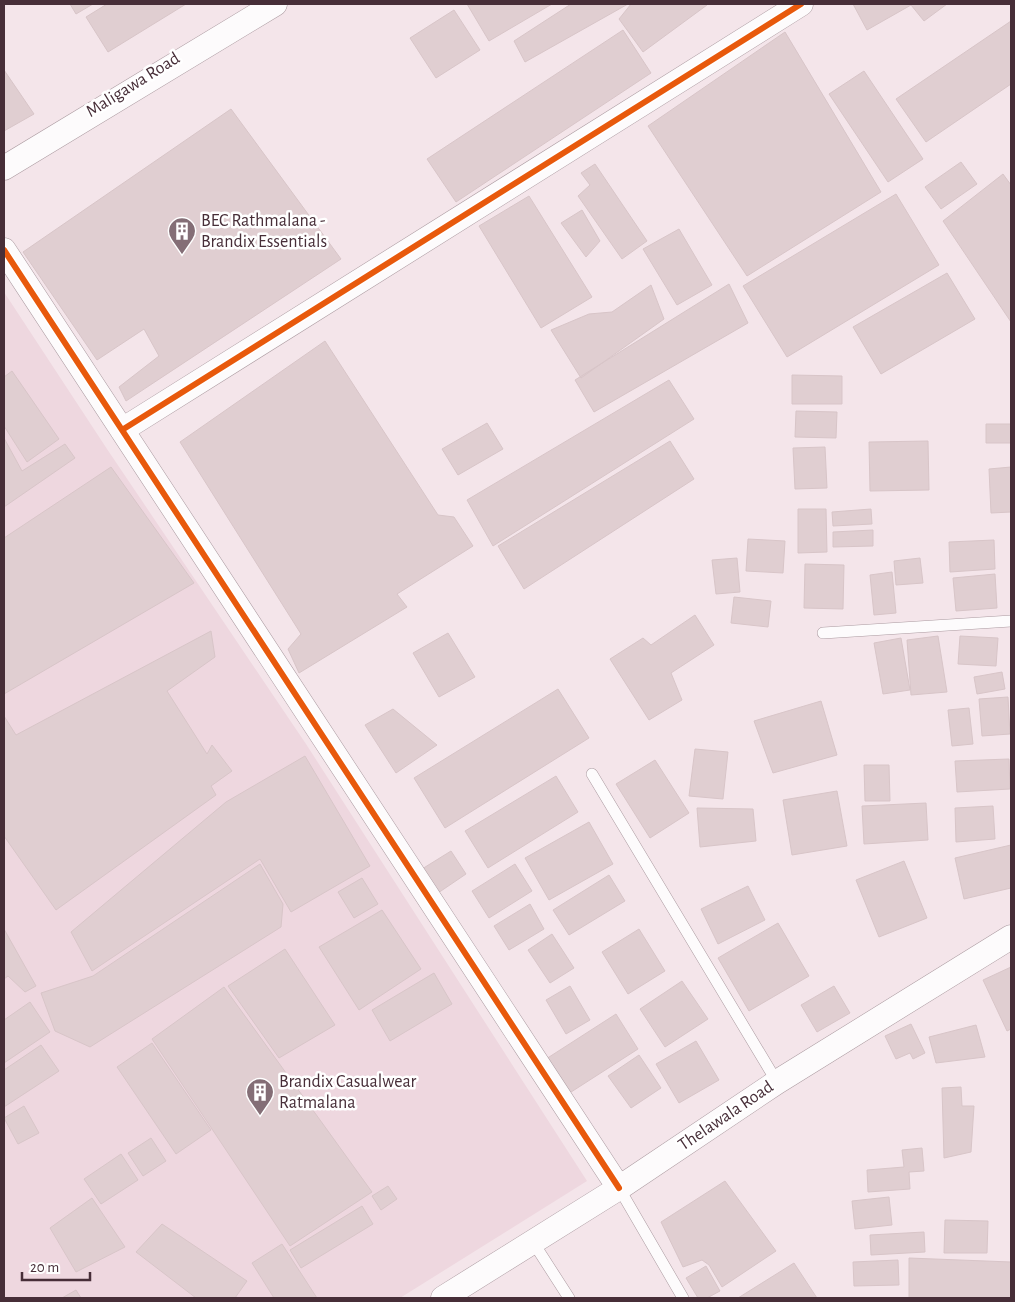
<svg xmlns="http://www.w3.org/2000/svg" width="1015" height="1302" font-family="'Alegreya Sans',sans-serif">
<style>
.built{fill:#eed7df}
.building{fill:#e0ced1;stroke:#d8c5c8}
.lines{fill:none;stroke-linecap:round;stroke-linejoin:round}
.lane-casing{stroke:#ab9aa0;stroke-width:12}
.street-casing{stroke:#ab9aa0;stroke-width:25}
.lane{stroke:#fdfbfc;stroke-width:11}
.street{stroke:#fdfbfc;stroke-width:24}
.cycleway-casing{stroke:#fff;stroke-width:9}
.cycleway{stroke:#e8590c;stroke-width:6}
.labels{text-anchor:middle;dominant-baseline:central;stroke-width:5;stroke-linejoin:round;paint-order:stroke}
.street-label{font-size:18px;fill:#472e38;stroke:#fff}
.poi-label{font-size:18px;fill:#472e38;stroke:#fff;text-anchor:start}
</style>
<rect width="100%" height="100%" fill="#f4e5ea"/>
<path class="built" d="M 4,292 L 107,449 L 306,744 L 587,1181 L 400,1298 L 4,1298 Z"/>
<path class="building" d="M 70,4 L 93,4 L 76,14 Z
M 107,4 L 186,4 L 108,52 L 86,17 Z
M 467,4 L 552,4 L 489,41 Z
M 571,4 L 628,4 L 525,62 L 514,41 Z
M 631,4 L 706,4 L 707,5 L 643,52 L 619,19 Z
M 853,4 L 947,4 L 924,21 L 911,5 L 867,30 Z
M 454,10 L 480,50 L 436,78 L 410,38 Z
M 1011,21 L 1011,84 L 926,142 L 896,99 Z
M 623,30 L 651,73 L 456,202 L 427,159 Z
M 785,32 L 881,192 L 747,276 L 648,126 Z
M 4,70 L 34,114 L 4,131 Z
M 864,71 L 923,159 L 888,182 L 829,94 Z
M 231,109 L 341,259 L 126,401 L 119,387 L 159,356 L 144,329 L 97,360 L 23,252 Z
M 961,162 L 977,184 L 941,209 L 925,187 Z
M 595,164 L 647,241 L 622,259 L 578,196 L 590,185 L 581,173 Z
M 1003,174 L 1011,185 L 1011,322 L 943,221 Z
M 896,194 L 939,265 L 787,357 L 743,286 Z
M 529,196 L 592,297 L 541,328 L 479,226 Z
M 582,210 L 600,241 L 586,257 L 561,223 Z
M 679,229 L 712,285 L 677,305 L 643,249 Z
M 947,273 L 975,319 L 881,374 L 853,327 Z
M 729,284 L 748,323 L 594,412 L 575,380 Z
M 651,285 L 664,319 L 581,378 L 551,330 L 589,314 L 612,312 Z
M 325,341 L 438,515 L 454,517 L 473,546 L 397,594 L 407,607 L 299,673 L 288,649 L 301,634 L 180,442 Z
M 12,371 L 59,439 L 27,462 L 4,426 L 4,377 Z
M 792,375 L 842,376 L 842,404 L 792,404 Z
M 669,380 L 694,419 L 493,546 L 467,500 Z
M 796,411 L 837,412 L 836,438 L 795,437 Z
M 487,423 L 503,449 L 458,475 L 442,449 Z
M 986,424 L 1011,424 L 1011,443 L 986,443 Z
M 4,438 L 22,471 L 65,444 L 75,458 L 4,507 Z
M 670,441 L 694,479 L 524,589 L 498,546 Z
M 928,441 L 929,490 L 870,491 L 869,442 Z
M 825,447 L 827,488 L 795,489 L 793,448 Z
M 111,467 L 194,583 L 4,694 L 4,538 Z
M 1011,467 L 1011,512 L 991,513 L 989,469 Z
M 798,509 L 826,509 L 827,552 L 798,553 Z
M 871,509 L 872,524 L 833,526 L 832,512 Z
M 873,530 L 873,546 L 833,547 L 833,532 Z
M 748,539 L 785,541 L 783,573 L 746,571 Z
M 994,540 L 995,569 L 950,572 L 949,542 Z
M 737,558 L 740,592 L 716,594 L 712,560 Z
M 920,558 L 923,583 L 896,585 L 894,561 Z
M 805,564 L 844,565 L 843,609 L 804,608 Z
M 892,572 L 896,613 L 874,615 L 870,575 Z
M 995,574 L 997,608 L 956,611 L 953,578 Z
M 734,597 L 771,601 L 768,627 L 731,623 Z
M 695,615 L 714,645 L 671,673 L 682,700 L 649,720 L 610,659 L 643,638 L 651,645 Z
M 211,631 L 215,657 L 167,691 L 207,754 L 212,745 L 232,771 L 211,786 L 216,795 L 56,910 L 4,836 L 4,716 L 16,735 Z
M 448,633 L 475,677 L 439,697 L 413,653 Z
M 938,636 L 947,692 L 911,695 L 907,640 Z
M 960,636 L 998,638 L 996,666 L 958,664 Z
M 901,638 L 910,690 L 883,694 L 874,643 Z
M 1002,672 L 1005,689 L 977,694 L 974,677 Z
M 558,689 L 589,738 L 445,828 L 414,778 Z
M 1008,697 L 1010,734 L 982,736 L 979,699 Z
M 821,701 L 837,755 L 773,773 L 754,721 Z
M 969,708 L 973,744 L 952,746 L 948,710 Z
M 393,709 L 437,745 L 396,773 L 365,725 Z
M 695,749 L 728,752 L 723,799 L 689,796 Z
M 305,756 L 370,866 L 291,912 L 260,859 L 92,971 L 71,932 L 226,802 Z
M 1009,759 L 1010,789 L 957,792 L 955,761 Z
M 655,760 L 689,813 L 650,838 L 616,784 Z
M 864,765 L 889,765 L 890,801 L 865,801 Z
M 556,776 L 578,812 L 488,868 L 465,831 Z
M 837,791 L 847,846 L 792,855 L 783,800 Z
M 926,803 L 928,840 L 864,844 L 862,806 Z
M 993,806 L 995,839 L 956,842 L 955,808 Z
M 697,808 L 753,809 L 756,841 L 700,847 Z
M 589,822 L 613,864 L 549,900 L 525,858 Z
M 1011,845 L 1011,888 L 964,899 L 955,858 Z
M 451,851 L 466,874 L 438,893 L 422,869 Z
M 904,861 L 927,918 L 879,937 L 856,880 Z
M 260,864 L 283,904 L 281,927 L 90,1047 L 55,1031 L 41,993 L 93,976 Z
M 515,864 L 532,891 L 489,918 L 472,891 Z
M 609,875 L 625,901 L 569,935 L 553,910 Z
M 362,878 L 378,904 L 354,918 L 338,892 Z
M 748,886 L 765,920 L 718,944 L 701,909 Z
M 530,904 L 544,929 L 509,950 L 494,926 Z
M 382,910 L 421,969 L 359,1010 L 319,947 Z
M 778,923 L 809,976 L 749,1011 L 718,958 Z
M 4,929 L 36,986 L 25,992 L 8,976 L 4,979 Z
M 639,929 L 665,971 L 628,994 L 602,952 Z
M 552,934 L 574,968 L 550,983 L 528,950 Z
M 285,949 L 335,1025 L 279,1058 L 228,986 Z
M 1011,967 L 1011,1029 L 1007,1031 L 983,980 Z
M 434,973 L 452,1004 L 390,1041 L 372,1010 Z
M 682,981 L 708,1019 L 665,1047 L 640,1009 Z
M 570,986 L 590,1020 L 566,1034 L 546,1000 Z
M 834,986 L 850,1013 L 817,1032 L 801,1005 Z
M 224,987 L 372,1192 L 290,1246 L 152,1039 Z
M 30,1002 L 50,1032 L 4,1063 L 4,1020 Z
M 616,1014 L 638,1049 L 568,1094 L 546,1059 Z
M 911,1024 L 925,1053 L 913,1059 L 910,1053 L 896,1059 L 885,1036 Z
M 976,1025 L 985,1057 L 936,1063 L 929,1037 Z
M 696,1041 L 719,1080 L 679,1103 L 656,1064 Z
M 152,1043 L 211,1130 L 176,1154 L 117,1067 Z
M 41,1045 L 59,1071 L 4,1107 L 4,1070 Z
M 639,1055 L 661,1088 L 631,1108 L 608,1076 Z
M 961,1087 L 962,1106 L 974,1106 L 971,1152 L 944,1158 L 942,1088 Z
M 24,1106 L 39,1133 L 18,1144 L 4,1118 Z
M 151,1138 L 166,1161 L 143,1176 L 128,1153 Z
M 922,1148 L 924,1171 L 909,1172 L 910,1189 L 868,1192 L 867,1170 L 904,1167 L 902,1150 Z
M 121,1154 L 138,1180 L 101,1204 L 84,1179 Z
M 725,1181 L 776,1251 L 722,1287 L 709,1265 L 702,1260 L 683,1267 L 661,1222 Z
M 388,1186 L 397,1199 L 381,1210 L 372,1196 Z
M 889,1197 L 892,1225 L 855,1229 L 852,1201 Z
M 92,1198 L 125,1247 L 76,1272 L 50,1228 Z
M 362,1206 L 373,1224 L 301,1268 L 290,1250 Z
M 945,1220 L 988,1221 L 987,1253 L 944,1253 Z
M 162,1224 L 247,1281 L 235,1298 L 196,1298 L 136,1252 Z
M 924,1232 L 925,1252 L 871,1255 L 870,1235 Z
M 282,1244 L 317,1298 L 274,1298 L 252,1263 Z
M 909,1258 L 1011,1262 L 1011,1298 L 909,1298 Z
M 898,1260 L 899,1285 L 854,1286 L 853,1262 Z
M 794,1263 L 817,1298 L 738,1298 Z
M 706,1266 L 720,1291 L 707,1298 L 698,1298 L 686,1278 Z
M 76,1290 L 81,1298 L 62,1298 Z"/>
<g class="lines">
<g class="lane-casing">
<path id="lane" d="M 823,633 L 1011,621
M 592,774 L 777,1082
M 619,1188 L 683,1298
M 533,1242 L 569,1298"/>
</g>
<g class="street-casing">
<path id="street" d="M 4,168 L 275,4
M 4,250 L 619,1188
M 122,430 L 801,4
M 443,1298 L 619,1188 L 777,1082 L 1011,937"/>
</g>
<use href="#lane" class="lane"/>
<use href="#street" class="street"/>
<g class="cycleway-casing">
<path id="cycleway" d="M 4,250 L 619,1188
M 122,430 L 801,4"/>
</g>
<use href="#cycleway" class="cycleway"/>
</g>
<defs>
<g id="building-pin" transform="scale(1.4375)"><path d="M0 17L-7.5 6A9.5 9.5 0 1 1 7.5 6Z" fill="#846e76" stroke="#fff"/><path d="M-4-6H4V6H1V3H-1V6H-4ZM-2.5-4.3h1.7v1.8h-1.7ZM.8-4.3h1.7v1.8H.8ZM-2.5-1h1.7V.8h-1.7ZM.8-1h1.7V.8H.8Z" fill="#fff"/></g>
</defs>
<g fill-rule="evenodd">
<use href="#building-pin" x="182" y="231"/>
<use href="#building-pin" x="260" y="1092"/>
</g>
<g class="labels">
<g class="street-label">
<text transform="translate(133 85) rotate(-32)">Maligawa Road</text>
<text transform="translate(726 1116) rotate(-34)">Thelawala Road</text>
</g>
<g class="poi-label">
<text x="201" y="221">BEC Rathmalana -<tspan x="201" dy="21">Brandix Essentials</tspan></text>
<text x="279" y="1082">Brandix Casualwear<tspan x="279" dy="21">Ratmalana</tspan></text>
</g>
</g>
<rect width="1015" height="1302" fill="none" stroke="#472e38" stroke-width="10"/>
<path d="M22 1272v8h68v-8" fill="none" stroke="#472e38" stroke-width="2.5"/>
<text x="30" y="1272" font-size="15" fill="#472e38" stroke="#ffffff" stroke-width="4" paint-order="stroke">20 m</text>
</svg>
